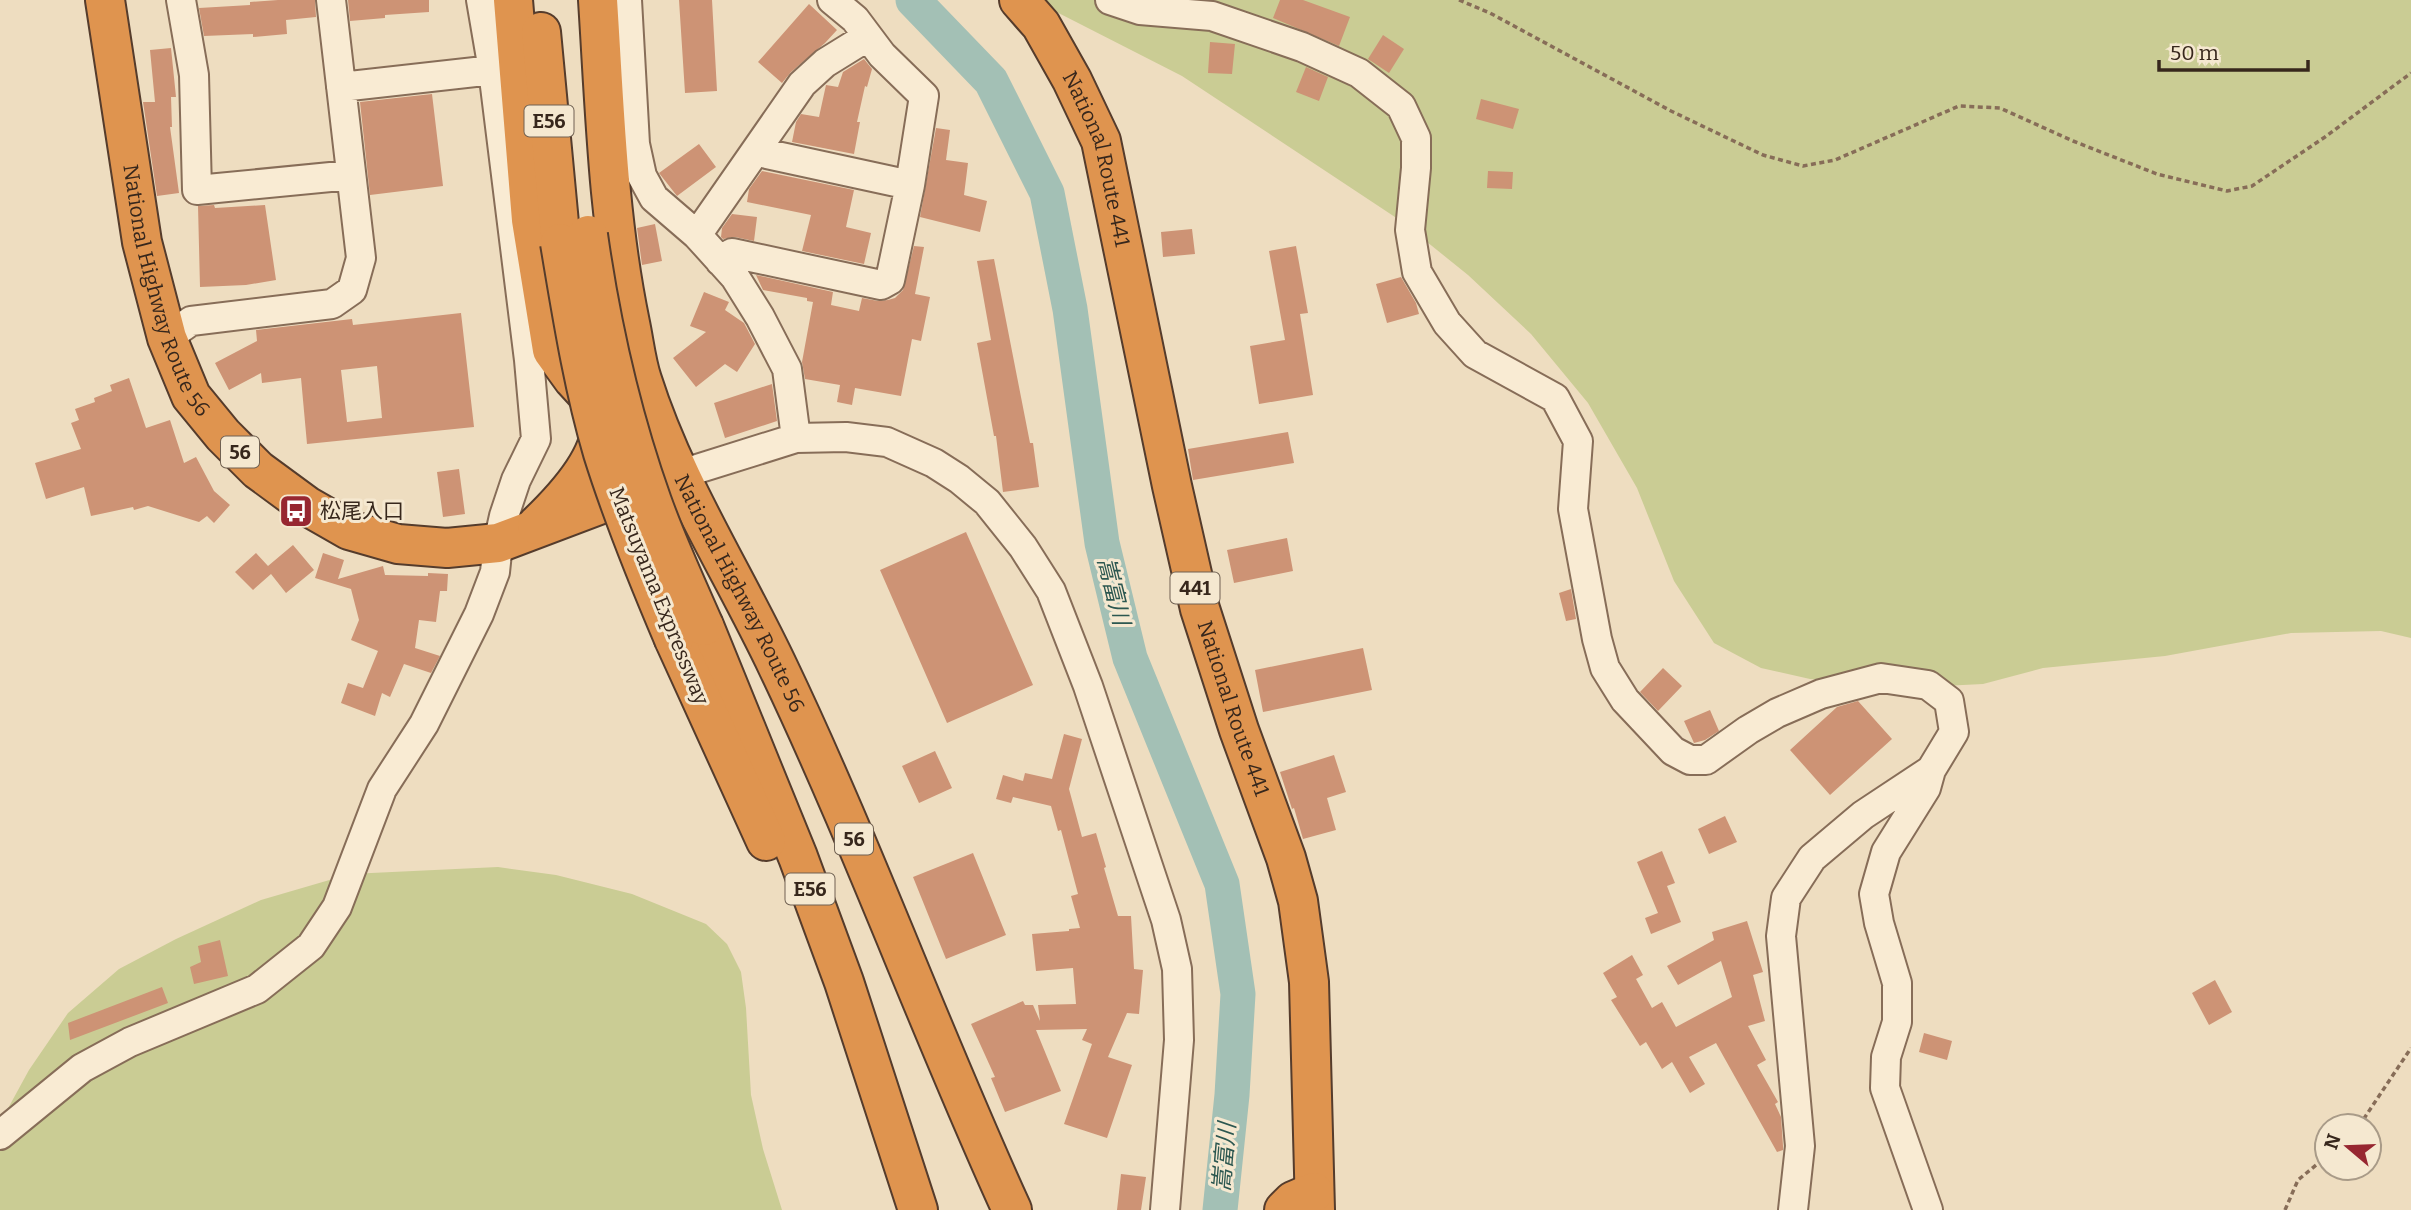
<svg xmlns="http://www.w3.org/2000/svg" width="2411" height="1210" font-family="Bitter,'Noto Sans JP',serif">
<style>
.green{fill:#cacc94}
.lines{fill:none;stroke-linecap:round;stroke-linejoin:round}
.river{stroke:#a3c0b5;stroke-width:35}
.building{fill:#cd9375;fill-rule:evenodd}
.minor-casing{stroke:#876d58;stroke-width:32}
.highway-casing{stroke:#553c2c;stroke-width:42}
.path{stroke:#876d58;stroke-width:3.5;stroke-dasharray:5 3.5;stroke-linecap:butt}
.minor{stroke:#f9ebd3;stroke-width:28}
.highway{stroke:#df944f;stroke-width:38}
.highway-bridge-casing{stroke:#553c2c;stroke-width:42;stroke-linecap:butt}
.highway-bridge{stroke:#df944f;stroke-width:38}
.labels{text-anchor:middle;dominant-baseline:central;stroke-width:6;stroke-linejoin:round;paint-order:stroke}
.shield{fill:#f5e8d0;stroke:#706152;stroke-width:2}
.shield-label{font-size:19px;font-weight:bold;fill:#37271c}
.street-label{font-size:21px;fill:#37271c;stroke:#f5e8d0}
.poi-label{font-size:21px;fill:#37271c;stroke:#f5e8d0;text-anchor:start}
.water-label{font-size:23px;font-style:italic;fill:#2c5750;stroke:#f5e8d0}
</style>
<rect width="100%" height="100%" fill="#eeddc0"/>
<path class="green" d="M 1033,0 L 2411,0 L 2411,638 L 2381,631 L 2291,633 L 2165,656 L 2043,668 L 1983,684 L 1902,688 L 1810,679 L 1761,668 L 1714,643 L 1674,581 L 1637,488 L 1588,403 L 1531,334 L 1468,275 L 1401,221 L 1182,76 Z
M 498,867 L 556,875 L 632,894 L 706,924 L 727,944 L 741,972 L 746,1008 L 751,1095 L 763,1149 L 782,1210 L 0,1210 L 0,1123 L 29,1070 L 68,1013 L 119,969 L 176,939 L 261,900 L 350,874 Z"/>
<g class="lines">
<path class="river" d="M 913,0 L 991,81 L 1047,193 L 1070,309 L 1102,543 L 1130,658 L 1222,884 L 1238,994 L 1232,1095 L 1220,1210"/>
</g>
<path class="building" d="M 278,0 L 315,0 L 316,17 L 286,20 L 287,34 L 253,37 L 253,34 L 204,36 L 199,8 L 250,5 L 250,2 Z
M 348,0 L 429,0 L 429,12 L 385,15 L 385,18 L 350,21 Z
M 679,0 L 712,0 L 717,91 L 685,93 Z
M 1280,0 L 1303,0 L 1350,17 L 1339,46 L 1273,18 Z
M 809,4 L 837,30 L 825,43 L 791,72 L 782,83 L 758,62 Z
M 1383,35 L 1404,49 L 1389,73 L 1368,59 Z
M 1210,42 L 1235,44 L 1232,74 L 1208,73 Z
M 171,48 L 176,97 L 171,97 L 172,127 L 170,127 L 179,193 L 157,196 L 143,102 L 155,102 L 150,50 Z
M 864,59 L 872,69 L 867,87 L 865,86 L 857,122 L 860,122 L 854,154 L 792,142 L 796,122 L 801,114 L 819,117 L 826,85 L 838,87 L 843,72 Z
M 1306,67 L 1328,77 L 1319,101 L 1296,92 Z
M 432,94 L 443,186 L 370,195 L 360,102 Z
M 1481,99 L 1519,109 L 1513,129 L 1476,119 Z
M 936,128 L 950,130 L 946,160 L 968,163 L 964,195 L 987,201 L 980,232 L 920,217 Z
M 699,144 L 716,167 L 677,196 L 659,173 Z
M 762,171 L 854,190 L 846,227 L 871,233 L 864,264 L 802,251 L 811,215 L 747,202 L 749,189 Z
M 1488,171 L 1513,172 L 1512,189 L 1487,188 Z
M 214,205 L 215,208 L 265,205 L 276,280 L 246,285 L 200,287 L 198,206 Z
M 732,214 L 757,217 L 754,241 L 735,237 L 723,239 L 721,237 L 722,228 Z
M 655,224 L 662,261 L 642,265 L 637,228 Z
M 1192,229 L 1195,254 L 1163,257 L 1161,232 Z
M 914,246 L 924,247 L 915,294 L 930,297 L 921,341 L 912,339 L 901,396 L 855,388 L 852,405 L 837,402 L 840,385 L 805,379 L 802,362 L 813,302 L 807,301 L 807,298 L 763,290 L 756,275 L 833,292 L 831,305 L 859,311 L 862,298 L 878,301 L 888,300 L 895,298 L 903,290 Z
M 1296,246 L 1308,313 L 1300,314 L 1313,395 L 1259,404 L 1250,346 L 1285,340 L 1269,251 Z
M 994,259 L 1030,443 L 1033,443 L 1039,487 L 1003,492 L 996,436 L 994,436 L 977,343 L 991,340 L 977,261 Z
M 1401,277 L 1416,303 L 1419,314 L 1387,323 L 1376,284 Z
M 704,292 L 729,302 L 725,310 L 744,323 L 755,344 L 737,372 L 725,364 L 696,387 L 673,358 L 706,332 L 690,326 Z
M 461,313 L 474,427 L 307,444 L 301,378 L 262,383 L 261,373 L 229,390 L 215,363 L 257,341 L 256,330 L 352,319 L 353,325 ZM 377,366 L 382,418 L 347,422 L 341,370 Z
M 129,378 L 146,428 L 170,420 L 184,463 L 196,457 L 214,491 L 230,505 L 214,523 L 207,516 L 199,522 L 148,506 L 134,510 L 133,507 L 91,516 L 84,487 L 46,499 L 35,463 L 81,449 L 71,423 L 79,420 L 75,409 L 95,402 L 94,398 L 112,391 L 110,385 Z
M 772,384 L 777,421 L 725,438 L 714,403 Z
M 1288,432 L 1294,463 L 1193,480 L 1188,449 Z
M 459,469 L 465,514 L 443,517 L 437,472 Z
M 966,532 L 1033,685 L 947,723 L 880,570 Z
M 1287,538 L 1293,571 L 1234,583 L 1227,550 Z
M 293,545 L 314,570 L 286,593 L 271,574 L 253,590 L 235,572 L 256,553 L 268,566 Z
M 323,553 L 344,560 L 338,579 L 383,566 L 385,575 L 428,576 L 428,573 L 448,574 L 447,591 L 440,591 L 436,622 L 419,620 L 415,648 L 440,656 L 431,673 L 404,664 L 390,697 L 382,693 L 375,716 L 341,703 L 348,683 L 363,688 L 378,651 L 351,640 L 359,620 L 351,589 L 315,578 Z
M 1571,589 L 1576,619 L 1566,621 L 1559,593 Z
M 1363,648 L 1372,690 L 1263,712 L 1255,670 Z
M 1663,668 L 1682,686 L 1658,711 L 1640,692 Z
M 1858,701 L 1892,739 L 1830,795 L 1790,750 L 1837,707 Z
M 1710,710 L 1719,731 L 1705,740 L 1694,743 L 1684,721 Z
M 1064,734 L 1082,739 L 1069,789 L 1082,837 L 1096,833 L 1106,867 L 1104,868 L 1118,916 L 1131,916 L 1134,969 L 1143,970 L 1139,1014 L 1127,1013 L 1108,1057 L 1132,1065 L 1107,1138 L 1064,1124 L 1092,1044 L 1082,1040 L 1087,1029 L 1036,1030 L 1061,1091 L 1005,1112 L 991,1078 L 995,1077 L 971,1024 L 1023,1001 L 1025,1005 L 1033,1005 L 1040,1021 L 1038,1005 L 1076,1004 L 1073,968 L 1036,971 L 1032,934 L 1069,931 L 1069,929 L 1080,928 L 1071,896 L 1078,894 L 1061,830 L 1058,831 L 1051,806 L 1013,797 L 1011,803 L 996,799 L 1003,775 L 1023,781 L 1025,773 L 1052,779 Z
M 935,751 L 952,788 L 919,803 L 902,766 Z
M 1334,755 L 1346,792 L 1327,798 L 1336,830 L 1303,839 L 1294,808 L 1292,809 L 1280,772 Z
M 1725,816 L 1737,842 L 1709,854 L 1698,829 Z
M 1662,851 L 1675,883 L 1667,886 L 1681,922 L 1651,934 L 1645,918 L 1658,913 L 1637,862 Z
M 973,853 L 1006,935 L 946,959 L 913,877 Z
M 1747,921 L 1763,972 L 1753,975 L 1765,1021 L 1748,1026 L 1766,1060 L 1757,1065 L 1778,1102 L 1775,1104 L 1781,1117 L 1783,1146 L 1783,1150 L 1777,1152 L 1716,1043 L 1689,1057 L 1705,1084 L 1690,1093 L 1672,1062 L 1662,1069 L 1646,1042 L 1640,1046 L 1611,1000 L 1617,997 L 1603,973 L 1632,955 L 1643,975 L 1636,979 L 1652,1008 L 1662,1002 L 1676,1027 L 1732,997 L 1721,961 L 1678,985 L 1667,966 L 1714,940 L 1712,932 Z
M 220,940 L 228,976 L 194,984 L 190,967 L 201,962 L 198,946 Z
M 2215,980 L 2232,1012 L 2209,1025 L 2192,993 Z
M 162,987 L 168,1003 L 70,1040 L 68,1023 Z
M 1924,1033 L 1952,1041 L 1947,1060 L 1919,1052 Z
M 1121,1174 L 1146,1177 L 1141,1210 L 1117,1210 Z"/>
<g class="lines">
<g class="minor-casing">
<path id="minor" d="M 181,0 L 194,75 L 197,190 L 351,175
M 627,0 L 635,144 L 642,176 L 654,198 L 697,235 L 735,277 L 760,317 L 787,369 L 796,438
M 832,0 L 855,19 L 882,55 L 924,96 L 910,185
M 1110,0 L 1140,10 L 1212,16 L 1302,47 L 1359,73 L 1401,106 L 1416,138 L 1416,168 L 1410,230 L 1417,272 L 1447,323 L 1475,354 L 1555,398 L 1578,441 L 1573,509 L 1597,639 L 1605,668 L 1625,700 L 1673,751 L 1690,760 L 1706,760 L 1748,730 L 1777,713 L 1821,694 L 1881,678 L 1928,685 L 1949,701 L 1954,732 L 1931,770 L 1926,788 L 1886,852 L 1874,894 L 1879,923 L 1897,983 L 1897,1022 L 1886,1057 L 1885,1088 L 1928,1210
M 341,87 L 493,70
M 697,235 L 802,84 L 825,63 L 867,37
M 720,261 L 732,253 L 881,285 L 890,280 L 910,185 L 767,154 L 757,149
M 167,338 L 191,321 L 332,304 L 352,290 L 361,258 L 331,0
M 681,474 L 796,438 L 846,437 L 887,442 L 934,463 L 959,479 L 987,502 L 1023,547 L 1051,591 L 1088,686 L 1166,920 L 1177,969 L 1179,1040 L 1165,1210
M 0,1135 L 82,1068 L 130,1042 L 257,989 L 311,946 L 337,907 L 382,789 L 424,724 L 479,614 L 495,572 L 498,543 L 504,516 L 516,480 L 536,439 L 529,360 L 493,70 L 481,0
M 1793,1210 L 1800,1146 L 1781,936 L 1786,898 L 1812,858 L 1863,815 L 1931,770"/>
</g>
<g class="highway-casing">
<g id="highway">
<path id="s1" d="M 105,0 L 142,242 L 167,338 L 191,396 L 223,435 L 258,470 L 307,506 L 349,530 L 398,544 L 447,548 L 498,543 L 649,486"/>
<path d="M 513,0 L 531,220 L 552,350 L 573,379 L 596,404"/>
<path id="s2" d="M 598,0 C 605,108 608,217 630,323 C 634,342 636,362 642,380 C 674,481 733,572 778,667 C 863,845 930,1031 1012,1210"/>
<path id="s3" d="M 1019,0 L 1041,25 L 1072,80 L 1101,141 L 1172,486 L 1200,609 L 1239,730 L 1286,858 L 1298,901 L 1309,982 L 1315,1210"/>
<path d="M 541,32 L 560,234"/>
<path d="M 537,525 C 563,500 605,456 601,417"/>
<path d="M 704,626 L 798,857 L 844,982 L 918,1210"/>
<path d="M 674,639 L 766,841"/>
<path d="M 1284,1210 L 1293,1201 L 1314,1192"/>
</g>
</g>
<path class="path" d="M 1459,0 L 1490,13 L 1671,111 L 1763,155 L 1803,166 L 1835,160 L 1959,106 L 2000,108 L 2073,141 L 2157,174 L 2227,191 L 2252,186 L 2325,137 L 2411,73
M 2359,1126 L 2411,1048
M 2285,1210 L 2298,1180 L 2327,1156"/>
<use href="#minor" class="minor"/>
<use href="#highway" class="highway"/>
<g class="highway-bridge-casing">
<path id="highway-bridge" d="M 588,235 C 601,326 621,415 652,502 C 667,544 686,585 704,626
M 560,243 C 572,314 583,385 603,453 C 623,517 648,578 674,639"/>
</g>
<use href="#highway-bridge" class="highway-bridge"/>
</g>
<defs>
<g id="bus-square" transform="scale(1.75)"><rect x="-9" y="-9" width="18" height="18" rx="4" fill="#972731" stroke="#f5e8d0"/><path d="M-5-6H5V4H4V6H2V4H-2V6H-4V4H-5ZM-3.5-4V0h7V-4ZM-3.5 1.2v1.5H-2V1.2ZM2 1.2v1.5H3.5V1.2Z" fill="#fff"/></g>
</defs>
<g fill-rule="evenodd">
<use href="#bus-square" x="296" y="511"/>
</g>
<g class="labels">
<g class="shield">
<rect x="524.5" y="105.5" width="49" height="31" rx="5"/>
<rect x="221" y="436.5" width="38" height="31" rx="5"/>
<rect x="1170.5" y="572.5" width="49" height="31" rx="5"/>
<rect x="835" y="823.5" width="38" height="31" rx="5"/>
<rect x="785.5" y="873.5" width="49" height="31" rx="5"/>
</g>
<g class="shield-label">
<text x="549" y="121">E56</text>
<text x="240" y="452">56</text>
<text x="1195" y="588">441</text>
<text x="854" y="839">56</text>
<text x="810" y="889">E56</text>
</g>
<g class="street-label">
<text stroke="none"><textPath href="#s3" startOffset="180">National Route 441</textPath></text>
<text stroke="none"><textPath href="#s1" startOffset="298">National Highway Route 56</textPath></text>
<text transform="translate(659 596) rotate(68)">Matsuyama Expressway</text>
<text stroke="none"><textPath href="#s2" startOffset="618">National Highway Route 56</textPath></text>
<text stroke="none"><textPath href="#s3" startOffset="747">National Route 441</textPath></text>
</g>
<g class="poi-label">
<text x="320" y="511">松尾入口</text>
</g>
<g class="water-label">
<text transform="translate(1114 591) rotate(76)">嵩富川</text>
<text transform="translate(1224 1157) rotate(-85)">嵩富川</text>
</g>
</g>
<g transform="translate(2348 1147) rotate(289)"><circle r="33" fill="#f5e8d0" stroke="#a99b88" stroke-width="2"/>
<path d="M0-5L12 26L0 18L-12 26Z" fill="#972731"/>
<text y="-10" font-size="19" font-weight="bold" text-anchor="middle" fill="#37271c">N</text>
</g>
<path d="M2159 60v10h149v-10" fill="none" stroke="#37271c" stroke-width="3.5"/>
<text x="2170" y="60" font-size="21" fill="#37271c" stroke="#f5e8d0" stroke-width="5" paint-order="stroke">50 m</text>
</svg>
